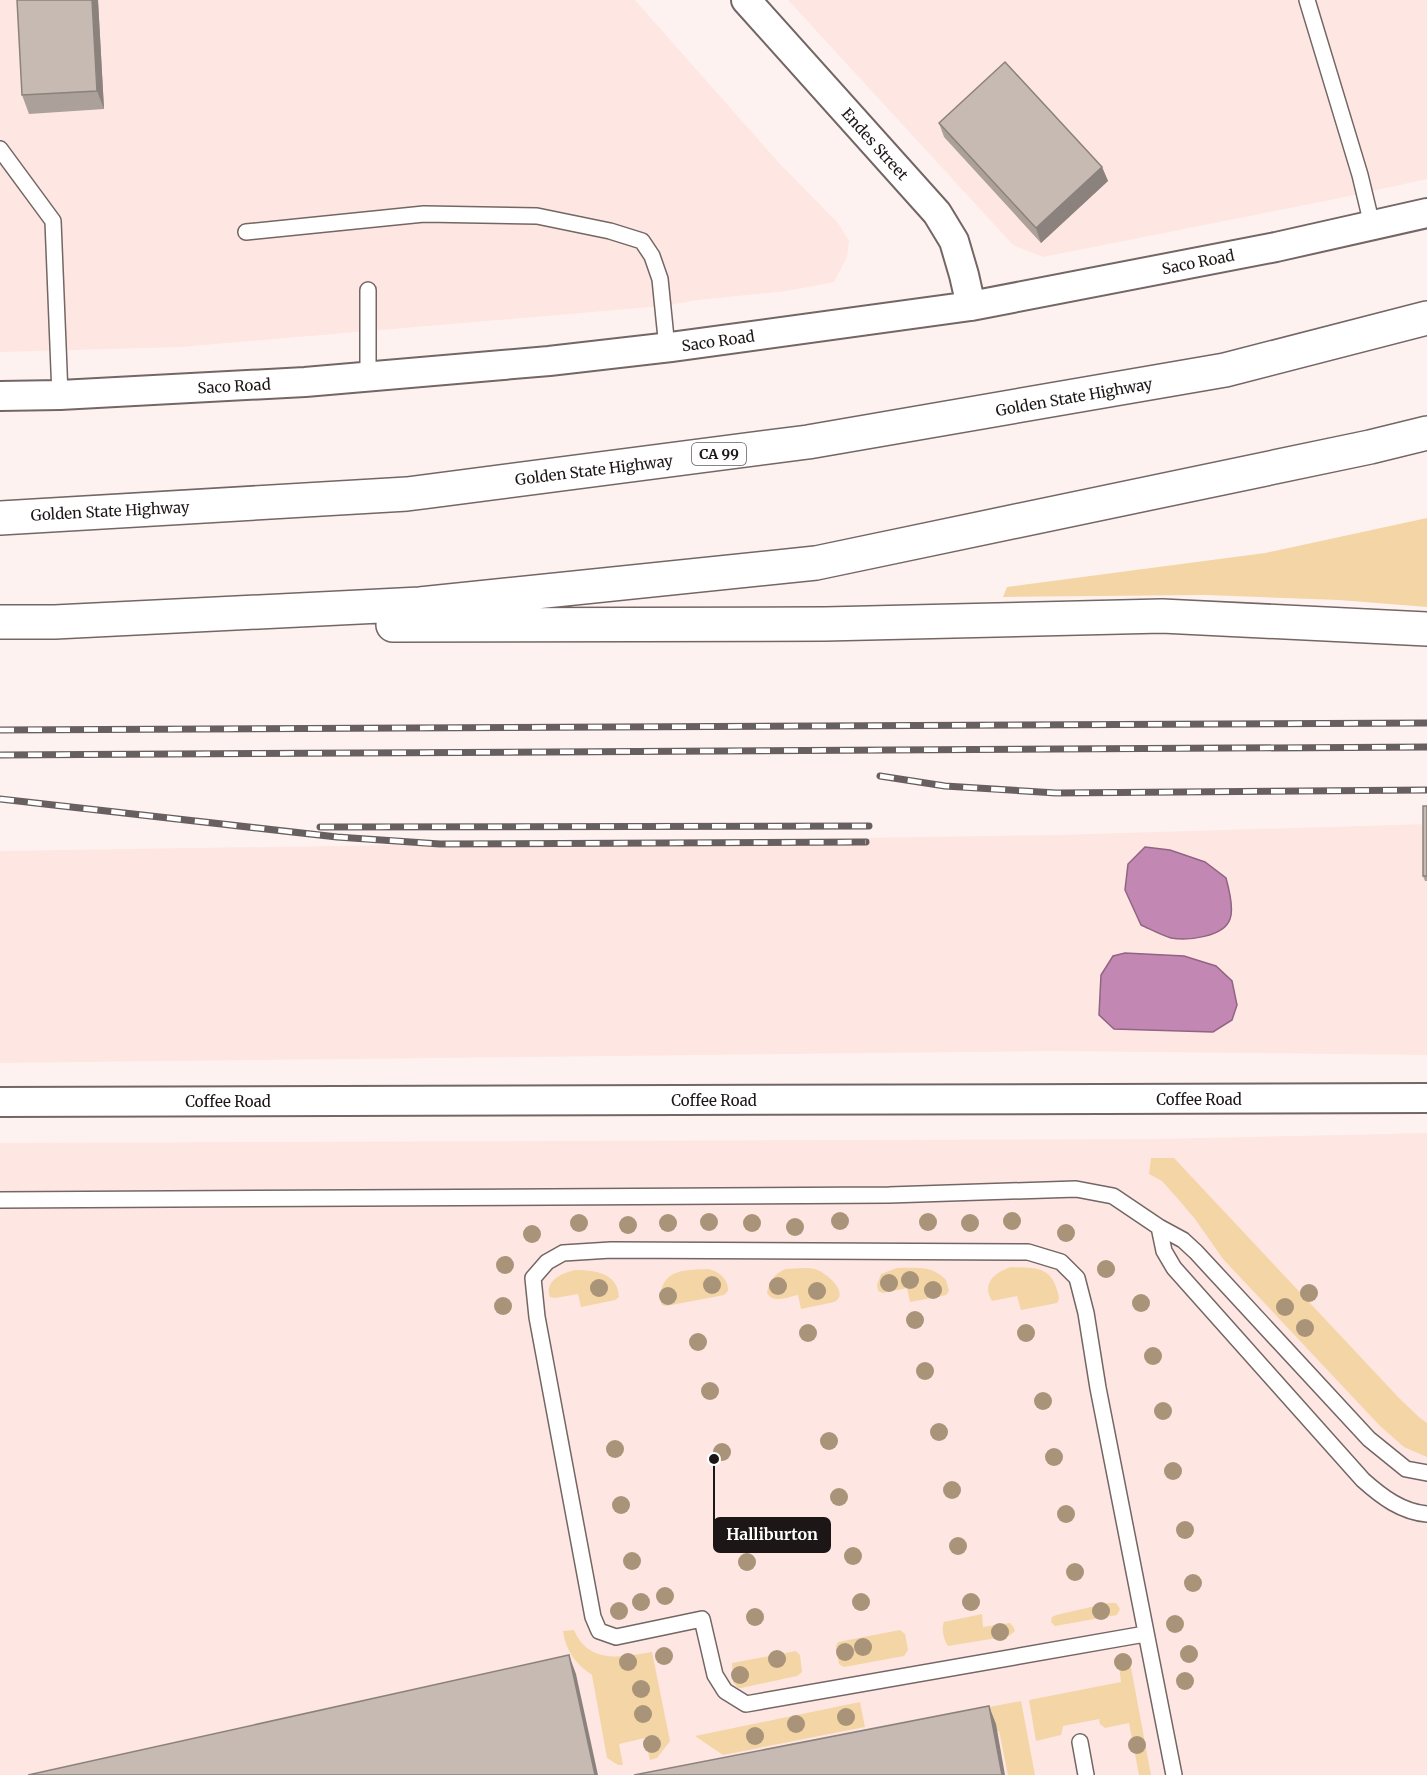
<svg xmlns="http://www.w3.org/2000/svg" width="1427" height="1775" font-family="Merriweather,serif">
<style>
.built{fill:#fee6e2}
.green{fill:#f4d5a6}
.water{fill:#c287b2;stroke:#906583;stroke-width:1.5}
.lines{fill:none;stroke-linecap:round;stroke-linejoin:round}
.lane-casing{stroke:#736664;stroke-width:18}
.street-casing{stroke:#736664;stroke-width:32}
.highway-casing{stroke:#736664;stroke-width:36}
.lane{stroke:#fff;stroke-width:15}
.street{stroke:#fff;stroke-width:28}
.highway{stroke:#fff;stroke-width:33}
.rail-casing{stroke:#686060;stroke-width:7}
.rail{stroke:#fff;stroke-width:4.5;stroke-dasharray:14;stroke-linecap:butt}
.tree{fill:#a99479}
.wall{fill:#aba09a}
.shaded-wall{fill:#8b827d}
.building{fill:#c7bab3;stroke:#8b827d;stroke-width:1.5}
.labels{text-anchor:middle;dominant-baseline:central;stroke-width:4.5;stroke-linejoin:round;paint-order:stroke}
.shield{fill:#fff;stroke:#605c5c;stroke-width:1.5}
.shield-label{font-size:14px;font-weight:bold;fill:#1c1616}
.street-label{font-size:15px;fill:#1c1616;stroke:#fff}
.leader{fill:none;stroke:#1c1616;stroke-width:2}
.callout-dot{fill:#1c1616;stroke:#fff;stroke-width:2}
.callout{fill:#1c1616;stroke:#1c1616;stroke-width:2}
.callout-label{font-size:16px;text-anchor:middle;font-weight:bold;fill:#fff}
</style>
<rect width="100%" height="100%" fill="#fef2f0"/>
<path class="built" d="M 0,0 L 635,0 L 780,164 L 838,223 L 849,241 L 847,257 L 834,282 L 787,291 L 698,300 L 663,306 L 181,347 L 0,352 Z
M 788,0 L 1427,0 L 1427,179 L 1345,197 L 1043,257 L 1013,245 Z
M 1427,824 L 1427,1055 L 1051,1051 L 0,1063 L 0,851 L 1057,835 Z
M 1427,1133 L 1427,1775 L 0,1775 L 0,1143 L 1154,1139 Z"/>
<path class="green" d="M 1427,518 L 1427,607 L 1339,600 L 1206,595 L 1003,597 L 1007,587 L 1265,553 Z
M 1151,1158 L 1174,1158 L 1399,1398 L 1420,1418 L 1427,1423 L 1427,1457 L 1404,1447 L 1380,1426 L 1223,1259 L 1195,1219 L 1178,1199 L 1162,1181 L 1149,1174 Z
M 1011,1267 C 1032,1268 1050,1265 1057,1290 C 1059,1296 1060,1298 1057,1303 L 1021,1310 L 1017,1296 L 992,1301 C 981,1284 995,1272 1011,1267 Z
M 897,1268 C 916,1268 932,1265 946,1280 L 949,1291 L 946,1295 L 942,1296 L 910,1302 L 907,1288 L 883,1293 L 878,1291 L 877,1285 L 881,1274 Z
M 708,1269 C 719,1271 729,1280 728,1291 L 724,1295 L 666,1306 L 662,1305 C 660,1299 659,1296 661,1291 C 666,1268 690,1270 708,1269 Z
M 786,1269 C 795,1269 806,1267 815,1269 C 826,1272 851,1294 834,1302 L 801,1309 L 798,1295 C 788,1297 773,1304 767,1293 C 769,1281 775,1273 786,1269 Z
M 575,1270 C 595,1270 618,1273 619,1297 L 615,1300 L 581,1307 L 578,1294 L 555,1298 L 550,1297 C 544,1281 562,1273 575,1270 Z
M 1109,1603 L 1116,1603 L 1120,1609 L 1117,1615 L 1055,1626 L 1051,1622 L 1052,1617 L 1056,1615 Z
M 982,1614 L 983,1627 L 1010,1623 L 1014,1628 L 1015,1631 L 1009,1636 L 948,1646 C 944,1640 941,1629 944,1622 Z
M 574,1630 C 589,1665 622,1657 652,1652 L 670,1741 L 657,1758 L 650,1760 L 645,1738 L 619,1744 L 623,1765 L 618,1765 L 607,1758 L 592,1675 C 576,1664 566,1652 563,1631 Z
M 900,1630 L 905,1634 L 908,1650 L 904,1656 L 844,1667 L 839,1664 L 836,1646 L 838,1642 Z
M 796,1651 L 800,1655 L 802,1672 L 797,1676 L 741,1688 L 738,1688 L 733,1682 L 732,1663 Z
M 1121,1653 L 1127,1654 L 1129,1657 L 1151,1775 L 1139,1775 L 1129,1723 L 1105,1728 L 1100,1724 L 1099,1719 L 1063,1726 L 1061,1735 L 1036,1741 L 1029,1700 L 1121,1682 L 1118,1658 Z
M 1021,1701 L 1035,1775 L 1008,1775 L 999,1731 L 995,1732 L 880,1728 Z
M 860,1702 L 865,1727 L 723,1755 L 695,1736 Z"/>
<path class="water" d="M 1145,847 L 1170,850 L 1205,862 L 1226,878 C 1229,889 1234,909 1230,919 C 1224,937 1187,941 1171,938 C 1161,935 1150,929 1141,925 L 1125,890 L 1128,864 Z
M 1125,953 L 1184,956 L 1216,966 L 1232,981 L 1237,1005 L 1232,1020 L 1213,1032 L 1114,1029 L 1099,1015 L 1101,975 L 1113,956 Z"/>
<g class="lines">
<g class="lane-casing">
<path id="lane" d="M 1307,0 L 1360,175 L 1372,225
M 0,149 L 53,221 L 60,395
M 246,232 L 424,214 L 537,216 L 610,231 L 642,241 L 652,256 L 660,279 L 667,348
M 368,290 L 368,377
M 0,1200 L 889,1195 L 1076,1189 L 1113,1196 L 1159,1227
M 1427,1473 L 1406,1469 L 1369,1439 L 1196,1252 L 1183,1240 L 1159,1227 L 1164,1251 L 1174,1268 L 1363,1480 C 1382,1497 1402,1512 1427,1514
M 1145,1634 L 746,1704 L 725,1691 L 715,1675 L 702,1619 L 616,1637 L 599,1631 L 593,1617 L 537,1317 L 533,1278 L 547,1262 L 563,1253 L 611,1250 L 1028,1252 L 1061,1262 L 1077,1278 L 1086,1313 L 1098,1388 L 1174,1775
M 1080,1742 L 1086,1775"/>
</g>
<g class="street-casing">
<path id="street" d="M 746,0 L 937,213 L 954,241 L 964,275 L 971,306
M 0,396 L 60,395 L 305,382 L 549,361 L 671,347 L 971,306 L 1276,247 L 1427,213
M 0,1102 L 1427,1098"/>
</g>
<g class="highway-casing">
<path id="highway" d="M 0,518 L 407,494 L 808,442 L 1225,370 L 1427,318
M 0,622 L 55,622 L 420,604 L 816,563 L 1370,447 L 1427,433
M 393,625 L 825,624 L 1162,616 L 1427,629"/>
</g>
<use href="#lane" class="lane"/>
<use href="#street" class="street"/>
<use href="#highway" class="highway"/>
<g class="rail-casing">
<path id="rail" d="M 0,730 L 1427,723
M 0,755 L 1427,747
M 880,776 L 945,786 L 1056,793 L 1427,790
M 0,799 L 337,837 L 440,844 L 866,842
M 320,827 L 869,826"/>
</g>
<use href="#rail" class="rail"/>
</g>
<g class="tree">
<circle cx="840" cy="1221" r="9"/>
<circle cx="1012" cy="1221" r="9"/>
<circle cx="709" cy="1222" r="9"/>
<circle cx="928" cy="1222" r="9"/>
<circle cx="579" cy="1223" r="9"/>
<circle cx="668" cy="1223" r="9"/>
<circle cx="752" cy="1223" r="9"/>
<circle cx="970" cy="1223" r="9"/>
<circle cx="628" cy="1225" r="9"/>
<circle cx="795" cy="1227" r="9"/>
<circle cx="1066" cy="1233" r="9"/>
<circle cx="532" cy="1234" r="9"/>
<circle cx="505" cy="1265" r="9"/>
<circle cx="1106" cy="1269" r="9"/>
<circle cx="910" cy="1280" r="9"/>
<circle cx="889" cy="1283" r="9"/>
<circle cx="712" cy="1285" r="9"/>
<circle cx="778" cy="1286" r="9"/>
<circle cx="599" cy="1288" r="9"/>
<circle cx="933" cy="1290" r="9"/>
<circle cx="817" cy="1291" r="9"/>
<circle cx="1309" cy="1293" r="9"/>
<circle cx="668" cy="1296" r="9"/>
<circle cx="1141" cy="1303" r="9"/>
<circle cx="503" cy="1306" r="9"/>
<circle cx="1285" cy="1307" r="9"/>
<circle cx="915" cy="1320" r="9"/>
<circle cx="1305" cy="1328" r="9"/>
<circle cx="808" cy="1333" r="9"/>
<circle cx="1026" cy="1333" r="9"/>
<circle cx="698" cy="1342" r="9"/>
<circle cx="1153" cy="1356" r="9"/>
<circle cx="925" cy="1371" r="9"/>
<circle cx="710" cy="1391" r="9"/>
<circle cx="1043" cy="1401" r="9"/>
<circle cx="1163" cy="1411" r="9"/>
<circle cx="939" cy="1432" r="9"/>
<circle cx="829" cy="1441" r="9"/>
<circle cx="615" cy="1449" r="9"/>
<circle cx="722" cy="1452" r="9"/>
<circle cx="1054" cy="1457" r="9"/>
<circle cx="1173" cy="1471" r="9"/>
<circle cx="952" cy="1490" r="9"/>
<circle cx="839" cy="1497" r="9"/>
<circle cx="621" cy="1505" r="9"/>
<circle cx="1066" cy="1514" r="9"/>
<circle cx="1185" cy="1530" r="9"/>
<circle cx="958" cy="1546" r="9"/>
<circle cx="853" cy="1556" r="9"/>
<circle cx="632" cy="1561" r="9"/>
<circle cx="747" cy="1562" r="9"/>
<circle cx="1075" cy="1572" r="9"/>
<circle cx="1193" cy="1583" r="9"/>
<circle cx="665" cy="1596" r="9"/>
<circle cx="641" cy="1602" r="9"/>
<circle cx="861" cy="1602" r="9"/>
<circle cx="971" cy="1602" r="9"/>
<circle cx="619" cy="1611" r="9"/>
<circle cx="1101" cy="1611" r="9"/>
<circle cx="755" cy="1617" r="9"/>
<circle cx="1175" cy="1624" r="9"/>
<circle cx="1000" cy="1632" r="9"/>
<circle cx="863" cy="1647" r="9"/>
<circle cx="845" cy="1652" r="9"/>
<circle cx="1189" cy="1654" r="9"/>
<circle cx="664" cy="1656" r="9"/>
<circle cx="777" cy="1659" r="9"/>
<circle cx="628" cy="1662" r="9"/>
<circle cx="1123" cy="1662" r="9"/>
<circle cx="740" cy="1675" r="9"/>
<circle cx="1185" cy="1681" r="9"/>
<circle cx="641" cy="1689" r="9"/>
<circle cx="643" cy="1714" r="9"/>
<circle cx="846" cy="1717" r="9"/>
<circle cx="796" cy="1724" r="9"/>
<circle cx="755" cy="1736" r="9"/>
<circle cx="652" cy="1744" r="9"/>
<circle cx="1137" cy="1745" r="9"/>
</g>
<path class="wall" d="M 17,0 L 98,0 L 104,109 L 29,114 L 22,95 Z
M 939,123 L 1102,167 L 1108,181 L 1041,243 L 944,137 Z
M 1427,806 L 1427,881 L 1425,881 L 1423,876 Z"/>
<path class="shaded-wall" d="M 92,0 L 98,0 L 104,109 L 97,91 Z
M 1102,167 L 1108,181 L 1041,243 L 1036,228 Z
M 569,1655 L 576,1674 L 598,1775 L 595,1775 Z
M 989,1706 L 996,1724 L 1005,1775 L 1002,1775 Z"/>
<path class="building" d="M 17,0 L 92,0 L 97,91 L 22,95 Z
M 1005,62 L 1102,167 L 1036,228 L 939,123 Z
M 1423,806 L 1427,806 L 1427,876 L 1423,876 Z
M 569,1655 L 595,1775 L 28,1775 Z
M 989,1706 L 1002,1775 L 634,1775 Z"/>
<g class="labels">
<rect class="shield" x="692" y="443" width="54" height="22" rx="4.5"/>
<g class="shield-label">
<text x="719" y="454">CA 99</text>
</g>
<g class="street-label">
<text transform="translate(875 144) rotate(48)">Endes Street</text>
<text transform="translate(1198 262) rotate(-11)">Saco Road</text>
<text transform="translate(718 341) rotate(-8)">Saco Road</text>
<text transform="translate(234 386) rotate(-3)">Saco Road</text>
<text transform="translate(1074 397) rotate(-10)">Golden State Highway</text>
<text transform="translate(594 470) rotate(-7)">Golden State Highway</text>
<text transform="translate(110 511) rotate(-3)">Golden State Highway</text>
<text x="1199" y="1099">Coffee Road</text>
<text x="714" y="1100">Coffee Road</text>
<text x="228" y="1101">Coffee Road</text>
</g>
</g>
<path class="leader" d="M714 1459L714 1535"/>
<circle class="callout-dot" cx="714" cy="1459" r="6"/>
<rect class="callout" x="714" y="1518" width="116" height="34" rx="6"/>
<g class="callout-label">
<text x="772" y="1540">Halliburton</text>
</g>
</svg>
